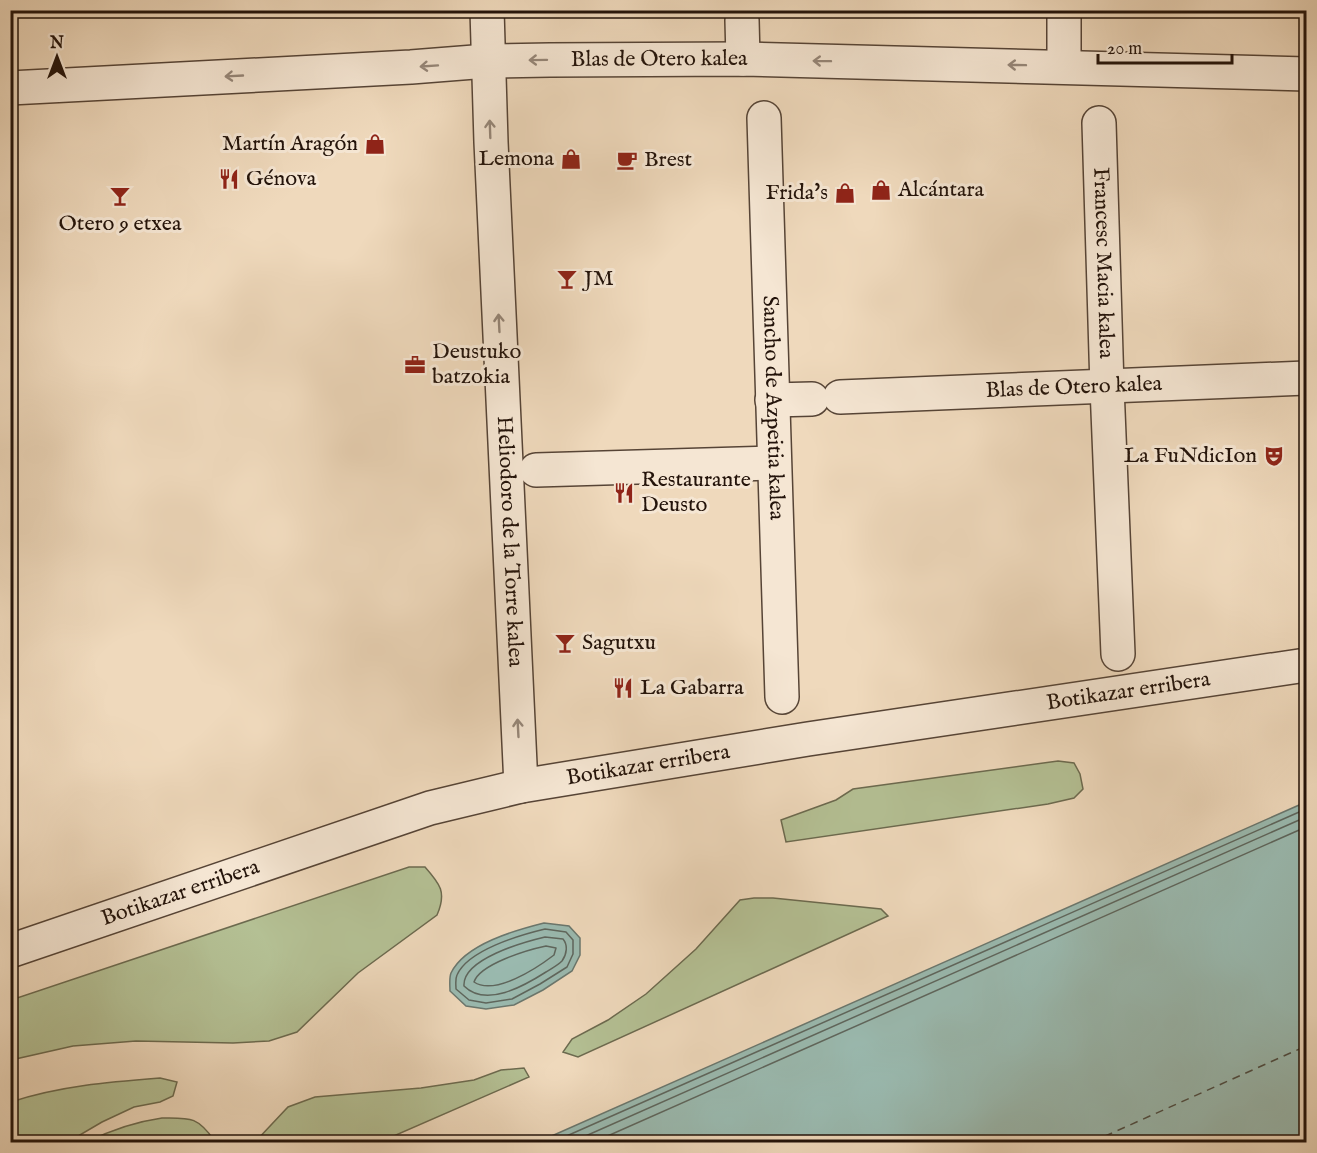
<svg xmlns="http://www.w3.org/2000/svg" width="1317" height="1153" font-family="'IM FELL English',serif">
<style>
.green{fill:#b4c094;stroke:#6c6a4f;stroke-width:1.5}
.water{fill:#9abab0;stroke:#6a776e;stroke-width:1.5}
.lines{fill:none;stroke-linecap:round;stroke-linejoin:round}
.shore{stroke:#5e665d;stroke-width:1.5}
.ferry{stroke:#4d4d44;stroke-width:1.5;stroke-dasharray:8 6;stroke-linecap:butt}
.pedestrian-casing{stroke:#564436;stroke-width:36}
.minor-casing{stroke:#564436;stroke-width:36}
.pedestrian{stroke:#f5e6d3;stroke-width:33}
.minor{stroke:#f5e6d3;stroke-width:33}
.oneway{stroke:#968779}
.labels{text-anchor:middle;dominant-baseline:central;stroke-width:6;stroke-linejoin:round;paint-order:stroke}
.street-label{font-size:22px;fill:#23130a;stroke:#f5e6d3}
.poi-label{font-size:22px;fill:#23130a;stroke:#f5e6d3;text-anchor:start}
</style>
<rect width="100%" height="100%" fill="#efd9bc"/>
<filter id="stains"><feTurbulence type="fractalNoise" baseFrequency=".00333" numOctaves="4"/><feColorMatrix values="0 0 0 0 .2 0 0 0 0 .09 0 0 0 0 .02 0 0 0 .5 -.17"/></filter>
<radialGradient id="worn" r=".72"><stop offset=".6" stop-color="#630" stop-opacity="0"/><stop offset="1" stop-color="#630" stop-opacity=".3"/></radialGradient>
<path class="green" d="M 1058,761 L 1074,763 L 1080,774 L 1083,789 L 1074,798 L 1048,804 L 786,842 L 781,820 L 836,800 L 853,789 Z
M 409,867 L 425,867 C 440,884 447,892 437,915 L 358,973 L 297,1032 L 269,1041 L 233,1043 L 136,1041 L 73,1046 L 11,1060 L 11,1000 Z
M 754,898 L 773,898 L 881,909 L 888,916 L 578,1057 L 563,1052 L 572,1039 L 608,1020 L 646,994 L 696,949 L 740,900 Z
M 524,1068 L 529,1077 L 380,1142 L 255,1142 L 288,1107 L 315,1097 L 421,1088 L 474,1080 L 501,1070 Z
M 160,1078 L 177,1082 L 173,1096 L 160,1102 L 134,1107 L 102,1122 L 68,1142 L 11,1142 L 11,1102 C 59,1086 109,1082 160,1078 Z
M 162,1118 C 190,1118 197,1116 214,1140 L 213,1142 L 87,1142 C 111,1130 134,1122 162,1118 Z"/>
<path class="water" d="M 1306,802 L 1306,1142 L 538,1142 Z
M 544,923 L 569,926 L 580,938 L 580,955 L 572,971 L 543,990 L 514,1005 L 486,1009 L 466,1006 L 450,991 C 450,986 449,978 451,973 C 465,944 516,930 544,923 Z"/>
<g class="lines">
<path class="shore" d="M 545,929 L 566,932 L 573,940 L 573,954 L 567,967 L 540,984 L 512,999 L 486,1003 L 469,1000 L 456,989 C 456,985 455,979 457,975 C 468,950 520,935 545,929 Z
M 545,937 L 563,939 C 568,945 567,954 562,961 C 558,965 551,969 546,972 C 524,986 486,1008 464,986 C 462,959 524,942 545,937 Z
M 546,946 L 556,948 L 554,955 C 537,968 495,996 474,982 C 480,964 527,950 546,946 Z
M 553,1142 L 1306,809
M 572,1142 L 1306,817
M 594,1142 L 1306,827"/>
<path class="ferry" d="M 1092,1142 L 1306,1046"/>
<g class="pedestrian-casing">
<g id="pedestrian">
<path id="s1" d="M 764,118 L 782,697"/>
<path id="s2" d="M 1099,123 L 1107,387 L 1118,654"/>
<path id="s3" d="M 840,397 L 1306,378"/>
<path d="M 772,400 L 812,399"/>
<path d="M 536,470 L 774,463"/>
</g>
</g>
<g class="minor-casing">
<g id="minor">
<path id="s4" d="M 487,10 L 491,142 L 521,786"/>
<path d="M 1064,15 L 1064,66"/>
<path d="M 742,20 L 743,59"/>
<path id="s5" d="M 10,88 L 411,67 L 487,61 L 550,60 L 743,59 L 1306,74"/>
<path id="s6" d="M 10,951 L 430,808 L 521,786 L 808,739 L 1306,665"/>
</g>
</g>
<use href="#pedestrian" class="pedestrian"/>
<use href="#minor" class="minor"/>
</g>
<defs><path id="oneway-shaft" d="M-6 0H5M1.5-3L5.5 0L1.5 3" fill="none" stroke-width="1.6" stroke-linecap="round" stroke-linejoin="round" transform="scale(1.5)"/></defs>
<g class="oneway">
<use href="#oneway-shaft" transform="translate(538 60) rotate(179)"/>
<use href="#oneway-shaft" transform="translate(822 61) rotate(-179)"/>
<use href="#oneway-shaft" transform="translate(1017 65) rotate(-179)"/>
<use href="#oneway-shaft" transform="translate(429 66) rotate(176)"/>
<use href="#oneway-shaft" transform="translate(234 76) rotate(177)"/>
<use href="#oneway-shaft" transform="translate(490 129) rotate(-92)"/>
<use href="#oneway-shaft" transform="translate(499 323) rotate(-93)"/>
<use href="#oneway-shaft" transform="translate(518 728) rotate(-93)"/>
</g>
<defs>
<g id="shop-bare" transform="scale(1.62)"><path d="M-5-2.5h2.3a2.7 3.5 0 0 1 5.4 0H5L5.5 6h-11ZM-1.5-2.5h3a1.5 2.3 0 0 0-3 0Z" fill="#8f2418" stroke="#f5e6d3" stroke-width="2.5" paint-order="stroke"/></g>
<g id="cafe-bare" transform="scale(1.62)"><path d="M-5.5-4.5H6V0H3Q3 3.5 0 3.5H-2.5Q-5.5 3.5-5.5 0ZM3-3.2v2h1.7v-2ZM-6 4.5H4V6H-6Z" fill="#8f2418" stroke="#f5e6d3" stroke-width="2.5" paint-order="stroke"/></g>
<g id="restaurant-bare" transform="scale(1.62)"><path d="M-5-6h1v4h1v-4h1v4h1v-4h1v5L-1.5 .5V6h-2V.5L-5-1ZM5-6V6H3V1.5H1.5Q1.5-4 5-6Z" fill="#8f2418" stroke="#f5e6d3" stroke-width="2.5" paint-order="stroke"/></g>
<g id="bar-bare" transform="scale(1.62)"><path d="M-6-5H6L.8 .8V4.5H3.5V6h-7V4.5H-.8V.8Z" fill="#8f2418" stroke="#f5e6d3" stroke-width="2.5" paint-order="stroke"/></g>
<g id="office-bare" transform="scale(1.62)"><path d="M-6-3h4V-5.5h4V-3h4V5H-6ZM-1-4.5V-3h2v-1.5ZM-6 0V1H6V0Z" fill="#8f2418" stroke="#f5e6d3" stroke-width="2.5" paint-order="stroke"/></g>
<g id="theatre-bare" transform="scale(1.62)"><path d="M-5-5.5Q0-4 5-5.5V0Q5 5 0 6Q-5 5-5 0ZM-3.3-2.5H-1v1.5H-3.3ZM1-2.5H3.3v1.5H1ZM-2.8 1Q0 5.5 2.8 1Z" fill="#8f2418" stroke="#f5e6d3" stroke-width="2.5" paint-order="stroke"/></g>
</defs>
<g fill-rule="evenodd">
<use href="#shop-bare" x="375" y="144"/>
<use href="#shop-bare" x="571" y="159"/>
<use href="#cafe-bare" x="627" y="160"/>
<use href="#restaurant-bare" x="229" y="179"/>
<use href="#shop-bare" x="881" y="190"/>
<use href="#shop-bare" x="845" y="193"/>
<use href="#bar-bare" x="120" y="196"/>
<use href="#bar-bare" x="567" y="279"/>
<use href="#office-bare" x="415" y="365"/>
<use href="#theatre-bare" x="1274" y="456"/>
<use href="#restaurant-bare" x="624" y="493"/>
<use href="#bar-bare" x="565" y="643"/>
<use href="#restaurant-bare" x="623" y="688"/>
</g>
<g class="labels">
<g class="street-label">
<text stroke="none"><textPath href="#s5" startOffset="650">Blas de Otero kalea</textPath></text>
<text stroke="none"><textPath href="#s2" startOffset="140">Francesc Macia kalea</textPath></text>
<text stroke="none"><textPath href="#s3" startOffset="234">Blas de Otero kalea</textPath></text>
<text stroke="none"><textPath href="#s1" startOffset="290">Sancho de Azpeitia kalea</textPath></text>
<text stroke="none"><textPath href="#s4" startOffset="532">Heliodoro de la Torre kalea</textPath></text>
<text stroke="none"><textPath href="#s6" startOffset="1152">Botikazar erribera</textPath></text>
<text stroke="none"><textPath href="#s6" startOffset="666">Botikazar erribera</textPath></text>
<text stroke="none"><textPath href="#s6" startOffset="180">Botikazar erribera</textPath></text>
</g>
<g class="poi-label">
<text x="358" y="144" text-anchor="end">Martín Aragón</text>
<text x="554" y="159" text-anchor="end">Lemona</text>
<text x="644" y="160">Brest</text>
<text x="246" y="179">Génova</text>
<text x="898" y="190">Alcántara</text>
<text x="828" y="193" text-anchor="end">Frida's</text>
<text x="120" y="224" text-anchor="middle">Otero 9 etxea</text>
<text x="584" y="279">JM</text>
<text x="432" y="352">Deustuko<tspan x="432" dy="25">batzokia</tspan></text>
<text x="1257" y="456" text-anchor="end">La FuNdicIon</text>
<text x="641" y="480">Restaurante<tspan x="641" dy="25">Deusto</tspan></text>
<text x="582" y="643">Sagutxu</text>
<text x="640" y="688">La Gabarra</text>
</g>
</g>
<rect width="1317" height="1153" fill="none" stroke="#efd9bc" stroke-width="36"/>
<rect x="12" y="12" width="1293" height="1129" fill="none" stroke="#23130a" stroke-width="3"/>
<rect x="18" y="18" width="1281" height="1117" fill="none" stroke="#23130a" stroke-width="1.5"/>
<g transform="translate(57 57)" stroke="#f5e6d3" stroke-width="4.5" paint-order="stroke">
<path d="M0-4.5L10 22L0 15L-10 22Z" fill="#23130a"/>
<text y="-9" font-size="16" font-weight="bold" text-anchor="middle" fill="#23130a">N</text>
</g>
<path d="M1098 54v9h134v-9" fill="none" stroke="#23130a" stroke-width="3"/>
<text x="1107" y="54" font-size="18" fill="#23130a" stroke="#f5e6d3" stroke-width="4.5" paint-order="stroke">20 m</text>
<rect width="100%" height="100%" filter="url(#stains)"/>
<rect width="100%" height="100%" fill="url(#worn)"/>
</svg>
